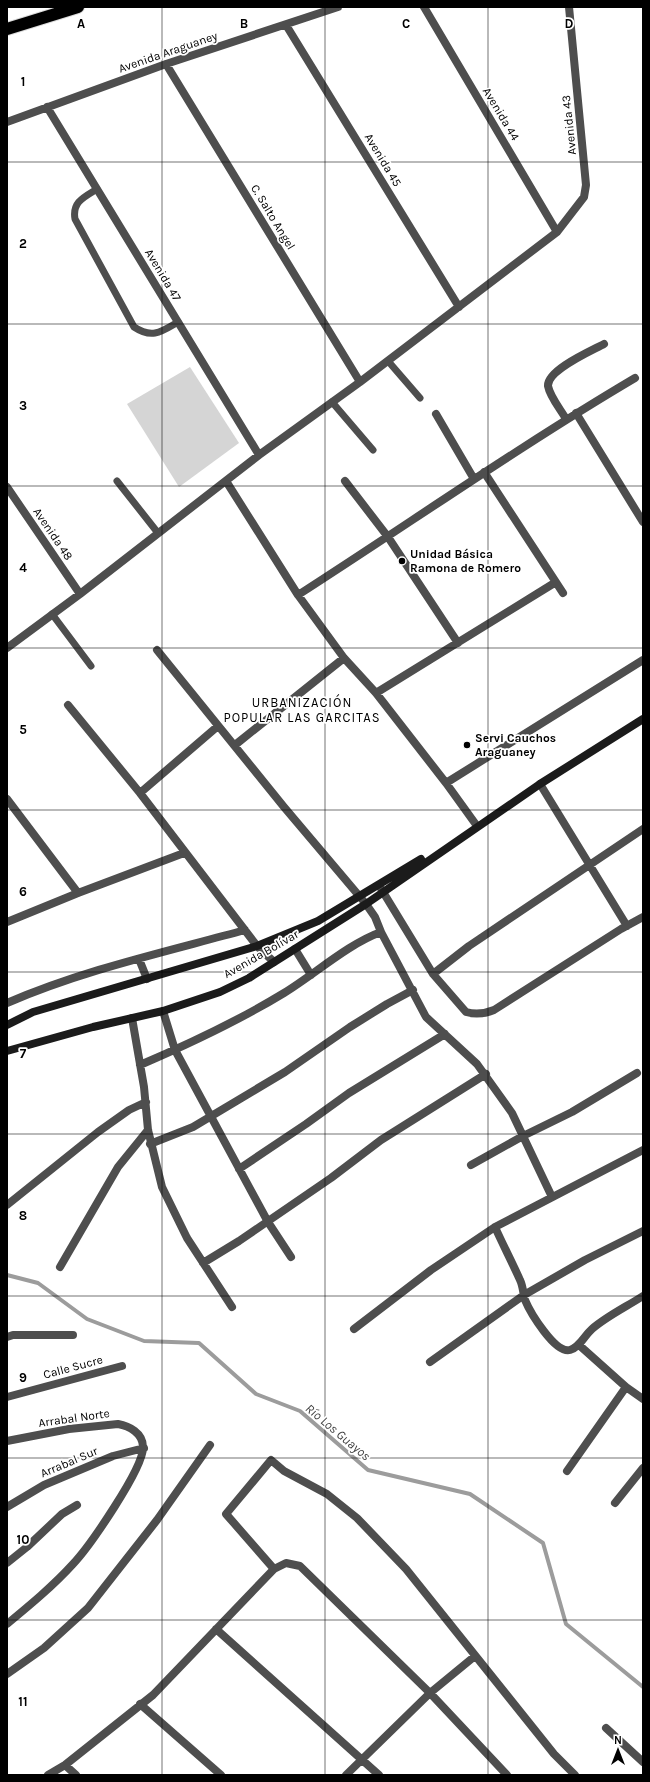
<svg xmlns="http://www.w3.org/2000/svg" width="650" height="1782" font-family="Karla,sans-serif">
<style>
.park{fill:#d5d5d5}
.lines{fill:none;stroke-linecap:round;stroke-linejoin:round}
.stream{stroke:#9c9c9c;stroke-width:4}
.highway-casing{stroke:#dbdbdb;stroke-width:14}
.lane{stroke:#4e4e4e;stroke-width:7}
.street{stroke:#4e4e4e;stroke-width:8}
.secondary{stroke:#1b1b1b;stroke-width:8}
.highway{stroke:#000;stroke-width:12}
.grid{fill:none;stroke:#000;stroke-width:1;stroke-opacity:0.55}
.poi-dot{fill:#000;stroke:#fff;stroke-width:1.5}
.labels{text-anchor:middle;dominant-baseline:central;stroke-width:3.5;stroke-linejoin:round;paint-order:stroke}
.street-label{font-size:12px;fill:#000;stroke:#fff}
.poi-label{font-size:12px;font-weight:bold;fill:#000;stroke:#fff;text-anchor:start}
.neighbourhood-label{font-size:13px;letter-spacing:1px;fill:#000;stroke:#fff}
.water-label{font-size:13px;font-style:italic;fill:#3d3d3d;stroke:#fff}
.grid-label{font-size:13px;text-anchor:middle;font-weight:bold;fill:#000;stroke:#fff;stroke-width:3.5;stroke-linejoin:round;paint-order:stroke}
</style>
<rect width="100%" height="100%" fill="#fff"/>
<path class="park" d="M 190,367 L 239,443 L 179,487 L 127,404 Z"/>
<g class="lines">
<path class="stream" d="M 7,1275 L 38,1283 L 87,1319 L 144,1341 L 199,1343 L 256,1394 L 300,1411 L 368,1470 L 470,1494 L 543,1543 L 566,1624 L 643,1687"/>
<g class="highway-casing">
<path id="highway" d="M 7,29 L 78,7"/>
</g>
<path class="lane" d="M 97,189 C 84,197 72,202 75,219 L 134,327 C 152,339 161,332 178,322
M 388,361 L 420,398
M 332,402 L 373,450
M 117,481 L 158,533
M 52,614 L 91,666"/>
<path class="street" d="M 424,7 L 557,232
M 286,25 L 459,307
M 166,64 L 360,382
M 47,107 L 259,455
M 7,122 L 166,64 L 338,7
M 576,413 L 643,522
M 436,414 L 474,479
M 566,419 C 561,410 550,397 548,386 C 547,370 591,351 604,344
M 484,472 L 563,593
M 226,481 L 298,595 L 344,658 L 376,693 L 446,783 L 477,826
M 345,481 L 388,537 L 458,643
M 7,487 L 80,594
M 298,595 C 410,523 520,446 635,378
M 7,648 L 80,594 L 259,455 L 360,382 L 557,232 L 584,197 L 586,185 L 569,7
M 157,650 L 284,807 L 366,904 L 375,917 L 381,932
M 376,693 L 556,582
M 68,705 L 140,793 L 257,946 L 274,962
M 235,745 L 344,658
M 446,783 L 643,660
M 540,784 L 627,926
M 140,793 L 218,726
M 7,799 L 78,893
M 380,887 L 433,974 L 466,1012 C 476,1015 484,1014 494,1010 L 621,929 L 643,917
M 7,922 L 78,893 L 184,853
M 295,949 L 311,975
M 139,959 L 147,979
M 433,974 L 469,946 L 643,829
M 7,1003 C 83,970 165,952 245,930
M 163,1011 L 175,1050 L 268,1222 L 291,1257
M 132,1018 L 144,1087 L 148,1130 L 162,1187 L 187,1238 L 232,1307
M 140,1065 C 189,1044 238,1021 284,993 C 315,974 348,944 381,932 L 426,1017 L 477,1064 L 512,1113 L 552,1197
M 150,1144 L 193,1127 L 285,1072 L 350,1027 L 387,1004 L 413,990
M 471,1165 L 523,1136 L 572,1112 L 637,1073
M 239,1169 L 306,1124 L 349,1093 L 445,1034
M 7,1205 L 98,1132 L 129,1110 L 146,1102
M 495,1227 C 503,1245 512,1262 520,1280 C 523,1286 523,1293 525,1300 C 530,1312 555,1354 570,1350 C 580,1347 584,1336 592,1329 C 607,1316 626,1307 643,1296
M 203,1263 L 239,1241 L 331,1178 L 381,1140 L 486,1074
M 60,1267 L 118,1167 L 148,1130
M 354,1329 L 431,1270 L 495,1227 L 643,1150
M 7,1337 L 13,1335 L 73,1335
M 430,1362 L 524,1295 L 585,1260 L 643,1231
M 626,1387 L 643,1399
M 7,1397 L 122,1366
M 7,1441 L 69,1429 L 118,1424 C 129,1426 143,1433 143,1447 C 144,1468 89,1547 73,1564 C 53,1586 30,1605 7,1624
M 567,1471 L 626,1387 L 579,1345
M 615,1503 L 643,1468
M 7,1507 L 44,1485 L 113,1456 L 144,1448
M 7,1563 L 27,1547 L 62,1514 L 77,1505
M 274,1569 L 226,1514 L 271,1460 L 284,1471 L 327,1494 L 357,1518 L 406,1569 L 554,1754 L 575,1775
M 216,1629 L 379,1775
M 7,1674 L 44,1648 L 88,1608 L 157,1520 L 210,1445
M 140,1704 L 221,1775
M 606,1728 L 643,1762
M 65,1765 L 76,1775
M 48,1775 L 65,1765 L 153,1695 L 274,1569 L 286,1563 L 300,1566 L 430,1693 L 507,1775
M 346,1775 L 430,1693 L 475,1656"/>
<path class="secondary" d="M 7,1025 L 33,1012 L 257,946 L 318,921 L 421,859
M 7,1051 L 93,1027 L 163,1011 L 220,992 L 249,978 L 366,904 L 540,784 L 643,719"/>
<use href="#highway" class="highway"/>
</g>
<path class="grid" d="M 162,7 L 162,1775M 325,7 L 325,1775M 488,7 L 488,1775M 7,162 L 643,162M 7,324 L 643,324M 7,486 L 643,486M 7,648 L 643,648M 7,810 L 643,810M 7,972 L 643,972M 7,1134 L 643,1134M 7,1296 L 643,1296M 7,1458 L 643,1458M 7,1620 L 643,1620"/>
<g class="poi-dot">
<circle cx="402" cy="561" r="4"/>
<circle cx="467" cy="745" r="4"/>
</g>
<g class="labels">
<g class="street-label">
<text transform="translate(168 52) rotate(-19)">Avenida Araguaney</text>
<text transform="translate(501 114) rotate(59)">Avenida 44</text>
<text transform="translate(569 125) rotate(-96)">Avenida 43</text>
<text transform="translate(383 160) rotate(59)">Avenida 45</text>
<text transform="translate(273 217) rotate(59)">C. Salto Angel</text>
<text transform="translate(163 275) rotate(59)">Avenida 47</text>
<text transform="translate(53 534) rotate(56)">Avenida 48</text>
<text transform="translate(261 954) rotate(-30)">Avenida Bolívar</text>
<text transform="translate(73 1367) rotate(-15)">Calle Sucre</text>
<text transform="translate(74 1418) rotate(-8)">Arrabal Norte</text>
<text transform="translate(69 1462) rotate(-23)">Arrabal Sur</text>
</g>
<g class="poi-label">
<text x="410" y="554">Unidad Básica<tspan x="410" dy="14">Ramona de Romero</tspan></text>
<text x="475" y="738">Servi Cauchos<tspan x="475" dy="14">Araguaney</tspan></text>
</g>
<g class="neighbourhood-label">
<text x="302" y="702">URBANIZACIÓN<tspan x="302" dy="15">POPULAR LAS GARCITAS</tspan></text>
</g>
<g class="water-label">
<text transform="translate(338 1432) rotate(40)">Río Los Guayos</text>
</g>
</g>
<g class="grid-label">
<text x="81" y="28">A</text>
<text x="244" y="28">B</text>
<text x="406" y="28">C</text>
<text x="569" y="28">D</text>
<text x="23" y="86">1</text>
<text x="23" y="248">2</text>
<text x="23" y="410">3</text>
<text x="23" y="572">4</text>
<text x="23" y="734">5</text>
<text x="23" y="896">6</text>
<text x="23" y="1058">7</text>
<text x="23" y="1220">8</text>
<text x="23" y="1382">9</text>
<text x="23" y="1544">10</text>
<text x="23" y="1706">11</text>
</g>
<rect width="650" height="1782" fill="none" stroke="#000000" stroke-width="16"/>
<g transform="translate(618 1750)" stroke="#ffffff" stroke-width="3" paint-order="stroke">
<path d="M0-3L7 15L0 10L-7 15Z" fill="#000000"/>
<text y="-6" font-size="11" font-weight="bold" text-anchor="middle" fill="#000000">N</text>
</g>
</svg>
